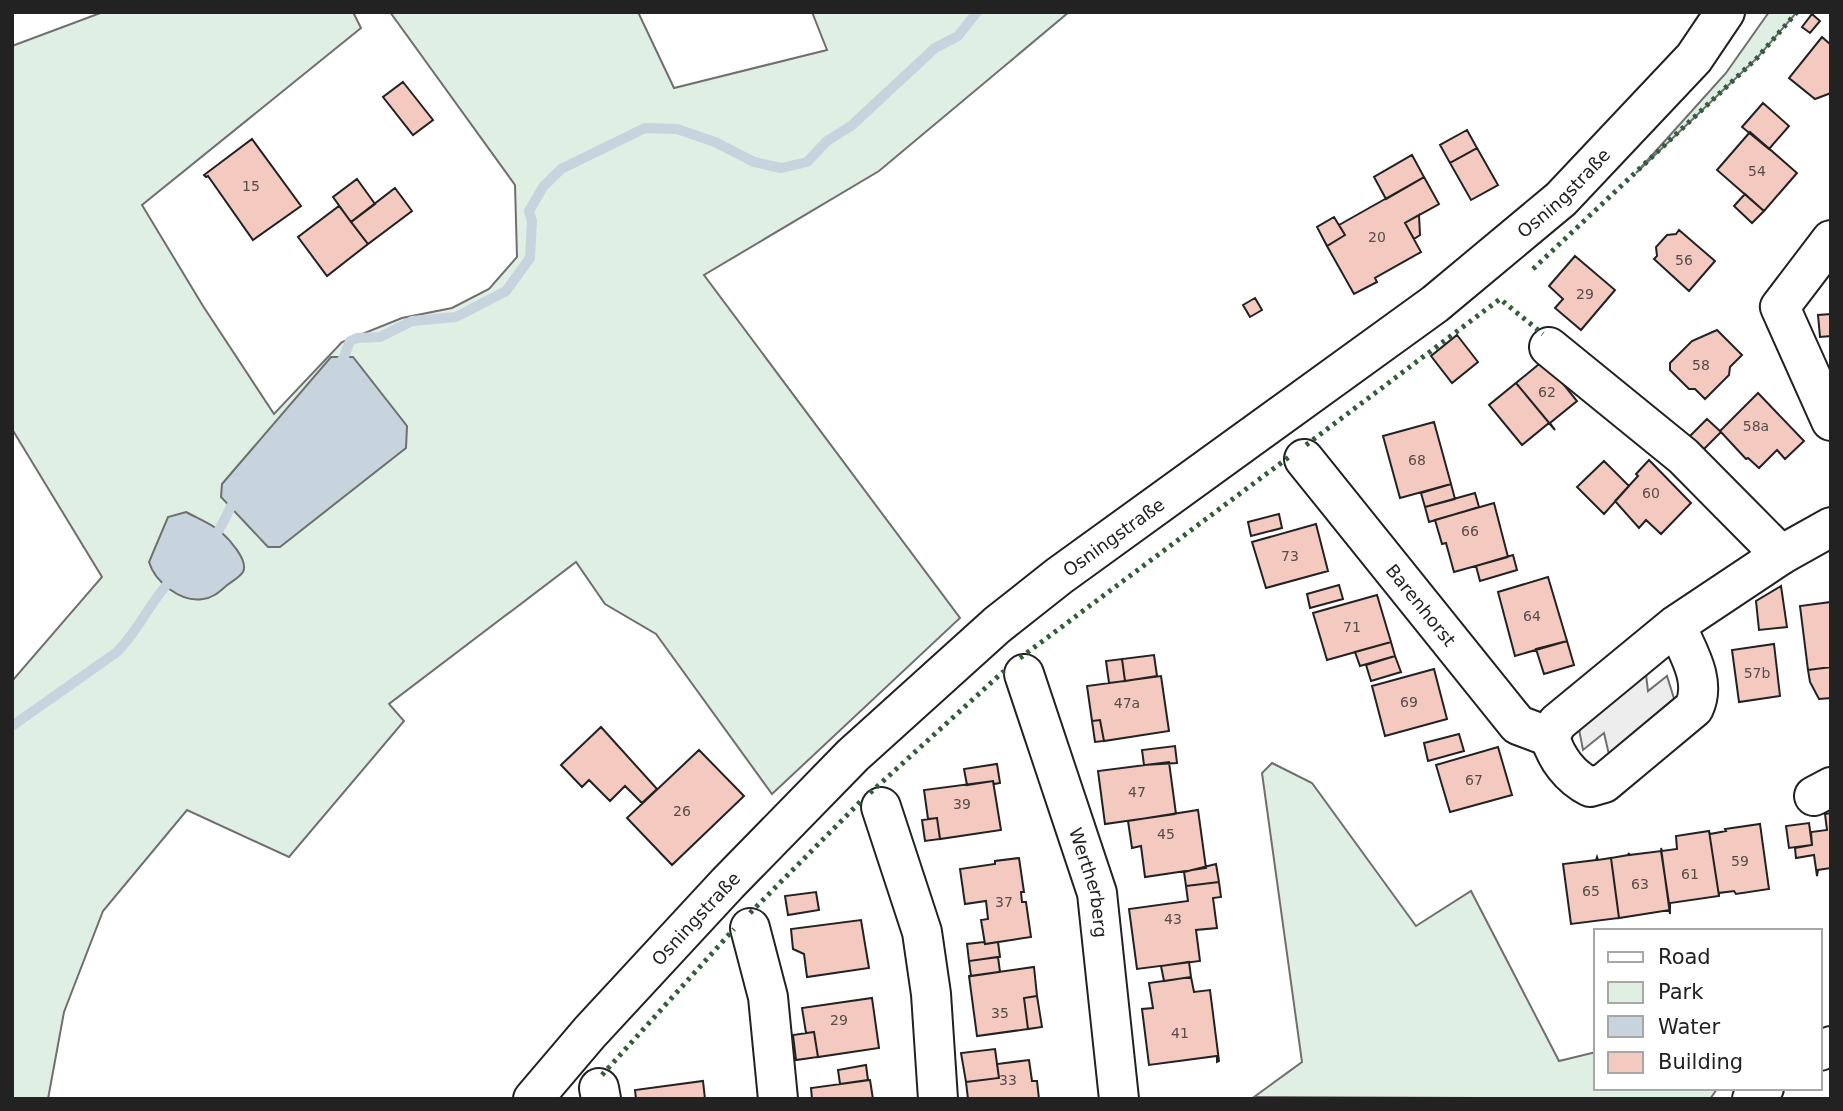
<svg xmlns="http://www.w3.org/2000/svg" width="1843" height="1111" font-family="'DejaVu Sans',sans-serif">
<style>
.green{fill:#e0efe3;stroke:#6f6f6f;stroke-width:2}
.parking{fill:#ededed;stroke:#6f6f6f;stroke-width:2}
.water{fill:#c7d3dd;stroke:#6f6f6f;stroke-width:2}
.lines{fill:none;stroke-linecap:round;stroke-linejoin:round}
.stream{stroke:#c7d3dd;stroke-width:10}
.building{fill:#f3c9c0;stroke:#222;stroke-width:2}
.minor-casing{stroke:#222;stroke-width:42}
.minor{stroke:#fff;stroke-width:38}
.hedge{stroke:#2f5e38;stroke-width:5;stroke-dasharray:3.5 5;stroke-linecap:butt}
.labels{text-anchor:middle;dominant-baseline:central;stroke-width:5;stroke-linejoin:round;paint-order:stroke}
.number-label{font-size:14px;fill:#564c4a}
.street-label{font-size:18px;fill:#222;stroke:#fff}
</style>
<rect width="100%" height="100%" fill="#fff"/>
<path class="green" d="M 103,12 L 353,12 L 361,28 L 142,205 L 203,306 L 274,414 L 342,342 L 402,318 L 452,308 L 489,289 L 517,257 L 515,185 L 390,12 L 638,12 L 674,88 L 827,50 L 812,12 L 1069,12 L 879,171 L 704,275 L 960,618 L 772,794 L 656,634 L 605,604 L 576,562 L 389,704 L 404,721 L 289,857 L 187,810 L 103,911 L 64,1012 L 48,1099 L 12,1099 L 12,681 L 102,577 L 12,429 L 12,46 Z
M 1769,12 L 1797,12 L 1757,58 L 1636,173 L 1726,73 Z
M 1272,763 L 1312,783 L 1416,926 L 1471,891 L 1559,1061 L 1596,1052 L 1596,1088 L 1717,1089 L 1710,1099 L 1254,1097 L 1302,1062 L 1262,773 Z"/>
<path class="parking" d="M 1645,666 L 1648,691 L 1667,676 L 1676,705 L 1610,759 L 1604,733 L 1583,750 L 1577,719 Z"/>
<path class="water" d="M 331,357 L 353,357 L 407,426 L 406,448 L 280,547 L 268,547 L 221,497 L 222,484 Z
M 186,512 C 197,518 210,523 220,531 C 228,538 249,560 243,572 C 240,577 231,582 226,586 C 219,592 213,598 203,599 C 181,603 155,582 149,562 L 168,517 Z"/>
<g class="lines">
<path class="stream" d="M 337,367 L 344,357 L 350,341 L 357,338 L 380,337 L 412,321 L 456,317 L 506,291 L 530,258 L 532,221 L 529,211 L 543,187 L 561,169 L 645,128 L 677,129 L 715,142 L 754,162 L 781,168 L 807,162 L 827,141 L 851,126 L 935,48 L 958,36 L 977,12
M 212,539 C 224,527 227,509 238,496
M 12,726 L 117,652 C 140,629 151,599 174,577"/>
</g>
<path class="building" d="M 1812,14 L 1820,21 L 1810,33 L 1802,27 Z
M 1822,37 L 1831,45 L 1831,93 L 1815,99 L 1789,78 Z
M 403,82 L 433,120 L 413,135 L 383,97 Z
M 1763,103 L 1789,126 L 1769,149 L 1742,127 Z
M 1467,130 L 1477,148 L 1450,163 L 1440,145 Z
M 1750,132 L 1797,173 L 1764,211 L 1717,170 Z
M 252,139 L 301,206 L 253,240 L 208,176 L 206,177 L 204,175 Z
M 1477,148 L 1498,185 L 1471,200 L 1450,163 Z
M 1412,155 L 1424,177 L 1386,199 L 1374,177 Z
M 1424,177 L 1439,204 L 1405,223 L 1421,252 L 1375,278 L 1377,282 L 1354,294 L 1327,246 L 1345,235 L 1339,225 Z
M 357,179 L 375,204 L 351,222 L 333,197 Z
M 395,188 L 412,211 L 368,244 L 351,222 Z
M 1745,194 L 1764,211 L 1752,223 L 1734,206 Z
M 339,206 L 368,244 L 327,276 L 298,237 Z
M 1419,215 L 1420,235 L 1414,239 L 1405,223 Z
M 1334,217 L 1345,235 L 1327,246 L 1317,227 Z
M 1679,230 L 1715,261 L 1689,291 L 1654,259 L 1657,256 L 1656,247 L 1667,235 L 1676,234 Z
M 1575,256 L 1615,290 L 1581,330 L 1555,308 L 1563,299 L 1549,286 Z
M 1255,298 L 1262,310 L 1250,317 L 1243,305 Z
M 1831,314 L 1831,336 L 1820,337 L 1818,315 Z
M 1717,330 L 1742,355 L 1730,367 L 1729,375 L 1705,399 L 1695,389 L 1689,389 L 1670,370 L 1670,363 L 1692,341 Z
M 1457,335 L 1478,362 L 1452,383 L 1431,356 Z
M 1544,360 L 1577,401 L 1550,423 L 1555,430 L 1516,383 Z
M 1516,383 L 1555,430 L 1549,423 L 1522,445 L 1489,405 Z
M 1758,393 L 1804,441 L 1785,459 L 1777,450 L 1759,468 L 1748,458 L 1746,459 L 1720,431 Z
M 1707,419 L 1721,432 L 1697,456 L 1683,443 Z
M 1434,422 L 1451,484 L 1400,498 L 1383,436 Z
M 1649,460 L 1691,503 L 1661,534 L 1646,520 L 1639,528 L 1615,501 L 1638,476 L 1636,474 Z
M 1604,461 L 1629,486 L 1604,514 L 1577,487 Z
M 1451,484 L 1455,499 L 1425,507 L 1421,493 Z
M 1475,493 L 1479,507 L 1429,522 L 1425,507 Z
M 1494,503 L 1508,557 L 1454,572 L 1446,543 L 1442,544 L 1435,520 Z
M 1279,514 L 1282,528 L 1251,536 L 1248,522 Z
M 1316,524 L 1328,571 L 1266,588 L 1252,542 Z
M 1513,555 L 1517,570 L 1480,581 L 1476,566 Z
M 1548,577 L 1567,641 L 1515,656 L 1498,592 Z
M 1339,585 L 1343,599 L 1310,608 L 1307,594 Z
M 1781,586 L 1787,627 L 1759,630 L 1756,601 Z
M 1377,595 L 1391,642 L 1327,660 L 1313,613 Z
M 1831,602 L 1831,667 L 1808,670 L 1800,606 Z
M 1567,641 L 1574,665 L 1544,674 L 1536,649 Z
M 1391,642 L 1395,656 L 1360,666 L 1355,652 Z
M 1774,644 L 1780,696 L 1739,702 L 1732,650 Z
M 1154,655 L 1157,676 L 1125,681 L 1122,659 Z
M 1395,656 L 1401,672 L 1371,681 L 1366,665 Z
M 1122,659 L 1125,681 L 1109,683 L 1106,661 Z
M 1831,667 L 1831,698 L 1819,699 L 1810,682 L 1808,670 Z
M 1434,669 L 1447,719 L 1385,736 L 1372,686 Z
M 1161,676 L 1169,731 L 1104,741 L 1100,720 L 1092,721 L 1087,686 Z
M 1100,720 L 1104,741 L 1095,742 L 1092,721 Z
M 601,727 L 657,789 L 642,803 L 625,786 L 610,801 L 589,780 L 582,787 L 561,765 Z
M 1459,734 L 1464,751 L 1428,761 L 1424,743 Z
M 1175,746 L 1177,763 L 1144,765 L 1142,750 Z
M 1498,747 L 1512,795 L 1450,812 L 1436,765 Z
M 699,750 L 744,796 L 672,865 L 627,818 Z
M 1169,762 L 1176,814 L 1105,824 L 1098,771 Z
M 997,764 L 1000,783 L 994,784 L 993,781 L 967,785 L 964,769 Z
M 993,781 L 1001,830 L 940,839 L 937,818 L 928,819 L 924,790 Z
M 1198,810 L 1206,868 L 1145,877 L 1141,846 L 1132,848 L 1128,821 Z
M 1831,813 L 1831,868 L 1818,870 L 1817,876 L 1814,855 L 1796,858 L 1795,848 L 1812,845 L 1811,832 L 1827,830 L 1825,814 Z
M 937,818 L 940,839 L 925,841 L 922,820 Z
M 1809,823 L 1812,845 L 1789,848 L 1786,826 Z
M 1760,824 L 1769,889 L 1736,894 L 1734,891 L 1719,893 L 1719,896 L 1709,831 L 1710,834 L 1726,831 L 1725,829 Z
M 1709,831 L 1719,896 L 1670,903 L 1670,914 L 1661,848 L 1662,851 L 1677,849 L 1676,836 Z
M 1661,851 L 1670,910 L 1619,918 L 1611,858 L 1628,855 L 1629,853 L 1629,855 Z
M 1597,857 L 1598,860 L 1611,858 L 1619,918 L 1571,924 L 1563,864 L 1596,860 Z
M 1019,858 L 1024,892 L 1021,892 L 1022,902 L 1026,902 L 1031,937 L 985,944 L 981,920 L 988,919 L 986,901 L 965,904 L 960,869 L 995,864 L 995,861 Z
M 1216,864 L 1219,882 L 1186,886 L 1184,872 Z
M 1219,882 L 1221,897 L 1213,898 L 1217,928 L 1196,930 L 1200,961 L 1137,969 L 1129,909 L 1188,901 L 1186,886 Z
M 816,892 L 819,910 L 788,915 L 785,896 Z
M 861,920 L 869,968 L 807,977 L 804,954 L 793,949 L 791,929 Z
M 984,942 L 985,944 L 998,942 L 1000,957 L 969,961 L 967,944 Z
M 998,957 L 1000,972 L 971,976 L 969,961 Z
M 1189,962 L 1191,977 L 1164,981 L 1161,966 Z
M 1034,967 L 1037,996 L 1024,998 L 1028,1029 L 977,1036 L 969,976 Z
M 1191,977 L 1194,992 L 1210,990 L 1219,1061 L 1217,1062 L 1217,1056 L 1149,1065 L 1142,1009 L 1153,1008 L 1149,983 Z
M 1037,996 L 1042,1027 L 1028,1029 L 1024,998 Z
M 872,998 L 879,1048 L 818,1057 L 814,1032 L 806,1033 L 802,1008 Z
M 814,1032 L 818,1057 L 796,1060 L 793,1035 Z
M 995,1049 L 999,1078 L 966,1082 L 961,1053 Z
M 1029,1060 L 1032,1081 L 1037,1081 L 1039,1099 L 968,1099 L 966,1082 L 999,1078 L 997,1064 Z
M 866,1065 L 868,1080 L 840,1084 L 838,1070 Z
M 870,1080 L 873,1099 L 812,1099 L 811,1088 Z
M 703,1081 L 705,1099 L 636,1099 L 635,1090 Z"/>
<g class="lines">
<g class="minor-casing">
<g id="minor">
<path d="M 1831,240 L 1780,307 L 1831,421"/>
<path d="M 1549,347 L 1683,456 L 1781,555"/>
<path id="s1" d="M 1304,459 L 1518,725 L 1550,737"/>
<path d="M 1676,625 C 1687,651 1707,680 1694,708 L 1604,783 L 1590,787 C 1570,777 1556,758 1550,737 L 1557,723 L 1676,625 L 1781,555 L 1831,527"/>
<path id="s2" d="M 1024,674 L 1097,893 L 1119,1099"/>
<path d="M 1814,796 L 1831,787"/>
<path d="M 881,807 L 922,932 L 931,994 L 938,1099"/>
<path d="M 750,928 L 768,997 L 778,1099"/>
<path d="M 1820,1051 L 1831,1046"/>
<path d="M 599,1088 L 601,1099"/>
<path id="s3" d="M 533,1099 L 590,1032 L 728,883 L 853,755 L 997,625 L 1059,576 L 1435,304 L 1561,199 L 1694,58 L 1725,12"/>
<path d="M 1752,1099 L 1764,1088"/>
</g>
</g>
<use href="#minor" class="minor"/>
<path class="hedge" d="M 1533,269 L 1757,58 L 1797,12
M 1306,445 L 1500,299 L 1543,334
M 1020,658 L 1289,457
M 870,793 L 1004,671
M 750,913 L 863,799
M 602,1075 L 734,929"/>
</g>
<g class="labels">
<g class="number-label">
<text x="1757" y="171">54</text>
<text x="251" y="186">15</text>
<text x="1377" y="237">20</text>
<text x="1684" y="260">56</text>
<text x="1585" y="294">29</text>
<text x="1701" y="365">58</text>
<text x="1547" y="392">62</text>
<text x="1756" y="426">58a</text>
<text x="1417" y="460">68</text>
<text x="1651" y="493">60</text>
<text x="1470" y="531">66</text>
<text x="1290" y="556">73</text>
<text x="1532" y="616">64</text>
<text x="1352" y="627">71</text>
<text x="1757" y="673">57b</text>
<text x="1409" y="702">69</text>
<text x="1127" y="703">47a</text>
<text x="1474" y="780">67</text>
<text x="1137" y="792">47</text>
<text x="962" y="804">39</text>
<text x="682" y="811">26</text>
<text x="1166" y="834">45</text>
<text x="1740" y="861">59</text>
<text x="1690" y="874">61</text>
<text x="1640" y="884">63</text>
<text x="1591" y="891">65</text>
<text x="1004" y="902">37</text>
<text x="1173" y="919">43</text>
<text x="1000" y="1013">35</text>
<text x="839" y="1020">29</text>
<text x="1180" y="1033">41</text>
<text x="1008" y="1080">33</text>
</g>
<g class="street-label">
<text stroke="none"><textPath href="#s3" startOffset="1377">Osningstraße</textPath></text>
<text stroke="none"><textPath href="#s3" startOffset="810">Osningstraße</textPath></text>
<text stroke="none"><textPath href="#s1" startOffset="187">Barenhorst</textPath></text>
<text stroke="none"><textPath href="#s2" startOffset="219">Wertherberg</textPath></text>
<text stroke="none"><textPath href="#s3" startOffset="243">Osningstraße</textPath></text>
</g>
</g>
<rect width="1843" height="1111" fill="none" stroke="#222222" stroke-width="28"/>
<rect x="1594" y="929" width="228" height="161" fill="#ffffff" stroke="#a7a7a7" stroke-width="2"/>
<rect x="1608" y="952" width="35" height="10" fill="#ffffff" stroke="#a7a7a7" stroke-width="2"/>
<text x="1658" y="964" font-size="21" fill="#222222">Road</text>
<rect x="1608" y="982" width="35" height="21" fill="#e0efe3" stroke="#a7a7a7" stroke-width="2"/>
<text x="1658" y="999" font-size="21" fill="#222222">Park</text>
<rect x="1608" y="1016" width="35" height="21" fill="#c7d3dd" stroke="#a7a7a7" stroke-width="2"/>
<text x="1658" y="1034" font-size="21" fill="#222222">Water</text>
<rect x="1608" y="1052" width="35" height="21" fill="#f3c9c0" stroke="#a7a7a7" stroke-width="2"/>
<text x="1658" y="1069" font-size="21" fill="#222222">Building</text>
</svg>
